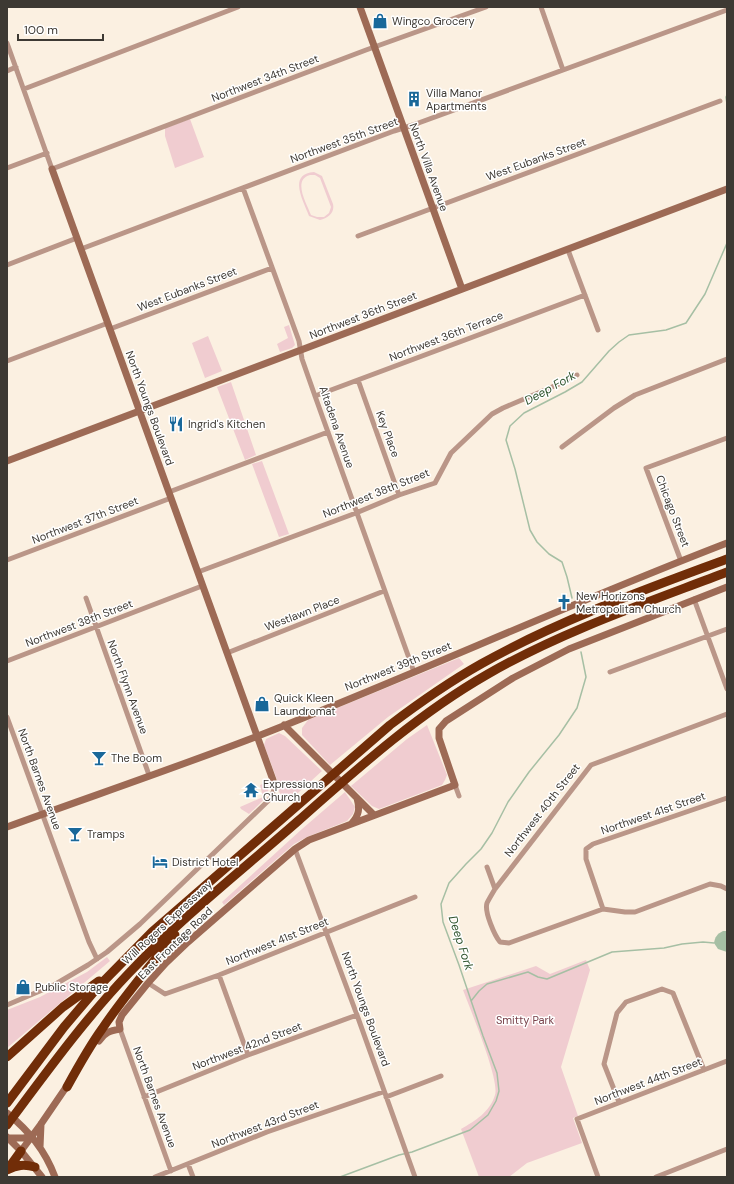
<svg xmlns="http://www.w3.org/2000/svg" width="734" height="1184" font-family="'DM Sans',sans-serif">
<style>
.green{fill:#f0ccd0;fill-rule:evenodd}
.water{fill:#a6bfa4}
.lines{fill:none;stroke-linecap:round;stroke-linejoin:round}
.stream{stroke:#a6bfa4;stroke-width:1.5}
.street{stroke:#ba9688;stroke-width:5}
.secondary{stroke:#9d6a55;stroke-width:7}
.highway{stroke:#712d08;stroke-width:9}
.labels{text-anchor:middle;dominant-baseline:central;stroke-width:3;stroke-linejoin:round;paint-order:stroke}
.poi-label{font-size:11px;fill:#3d3933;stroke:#fff;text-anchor:start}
.street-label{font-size:11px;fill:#3d3933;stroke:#fff}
.park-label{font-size:11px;fill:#79424b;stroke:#fff}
.water-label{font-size:12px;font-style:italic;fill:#2d522b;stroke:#fff}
</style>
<rect width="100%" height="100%" fill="#fbf0e1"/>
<path class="green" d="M 190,119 L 204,157 L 175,168 L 165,136 L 165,128 Z
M 314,172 L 322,176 L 333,204 C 335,213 328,218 320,220 L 309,216 C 304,202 287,174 314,172 ZM 310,175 L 315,175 L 320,178 L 331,207 L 329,213 L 324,217 L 317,217 L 311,215 C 307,204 292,180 310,175 Z
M 289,325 L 295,345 L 292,348 L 280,352 L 277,344 L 288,338 L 284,327 Z
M 208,336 L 222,371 L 205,378 L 192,343 Z
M 231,382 L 256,455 L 245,460 L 217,387 Z
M 262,461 L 289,534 L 279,537 L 252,464 Z
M 459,658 L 464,664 L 388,717 L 330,765 L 302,735 L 302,728 L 308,720 Z
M 427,725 L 447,775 L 445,780 L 442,785 L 379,809 L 372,806 L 351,786 L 407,739 Z
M 279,733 L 285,736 L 322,771 L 288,802 L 279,792 L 279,785 L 264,745 L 266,739 Z
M 268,782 C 272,796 258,805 249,814 L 241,809 L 240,807 L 263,797 L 260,785 Z
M 345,792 L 355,807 L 353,814 L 347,821 L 307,837 L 294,844 L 224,905 L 222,902 L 302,829 Z
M 107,957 L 110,961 L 7,1048 L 7,1010 L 40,997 L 87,972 Z
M 586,960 L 590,970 L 561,1067 L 578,1116 L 573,1118 L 582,1143 L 527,1163 L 509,1177 L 479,1177 L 461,1129 C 475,1121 490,1112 495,1095 C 500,1080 470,1009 463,990 L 536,966 L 550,974 Z"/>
<path class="water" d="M 723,931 L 727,931 L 727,952 L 718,949 L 714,943 C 715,937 717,934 723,931 Z"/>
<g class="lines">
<path class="stream" d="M 727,95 L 726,97 L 727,104
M 572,598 L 567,577 L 562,562 L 549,554 L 537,542 L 530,530 L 515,469 L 506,440 L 510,426 L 524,413 L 565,392 L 582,382 L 609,351 L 619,342 L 629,335 L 666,330 L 686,323 L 705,294 L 727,243
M 471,1001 L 479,991 L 487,984 L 528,972 L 538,977 L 547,979 L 612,952 L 664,948 L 682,944 L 703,942 L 714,943
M 340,1177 L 399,1155 L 412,1152 L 470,1130 L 488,1115 L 496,1101 L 499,1091 L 497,1073 L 483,1036 L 459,965 L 443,922 L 441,904 L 449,883 L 466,864 L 481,849 L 492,833 L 508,802 L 529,772 L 559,735 L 577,708 L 586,677 L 581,652"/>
<path class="street" d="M 541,7 L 563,70
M 7,43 L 52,169 L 366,50 L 486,7
M 7,71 L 16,67
M 24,89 L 238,7
M 7,168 L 47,153
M 243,188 L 299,341 L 302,359 L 315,396 L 414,672
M 358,236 L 720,101
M 81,249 L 394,131 L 413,125 L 727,10
M 568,250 L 598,330
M 7,265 L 77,238
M 110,329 L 272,268
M 7,361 L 108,323
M 358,380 L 399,495
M 315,396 L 585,295
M 562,447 L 614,408 L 635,395 L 727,359
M 169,492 L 328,432
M 7,560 L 171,498
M 681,561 L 646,468 L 727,438
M 198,572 L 356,513 L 399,495 L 435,483 L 451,453 L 492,414 L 503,408 L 559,384 L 577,375
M 86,598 L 149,775
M 694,599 L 727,689
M 227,653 L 384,591
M 7,661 L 202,586
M 610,672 L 727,629
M 727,714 L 591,765 L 495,889 C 492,894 489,899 487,903 C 484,912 495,936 500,942 L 509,943 L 603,909 L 625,912 L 635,912 L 710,884 L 721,886 L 727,889
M 7,717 L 89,942 L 97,959
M 455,785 L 459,796
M 295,849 L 357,1015 L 415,1177
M 487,867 L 495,889
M 603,909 L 586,859 L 586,849 L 593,844 L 727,798
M 219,975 L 248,1055
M 148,983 L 165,994 L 219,975 L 415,897
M 7,1005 L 54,985 L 88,965 L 107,952 L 140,924 L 269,800 C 274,793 275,788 273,780
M 120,1029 L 171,1171
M 144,1097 L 248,1055 L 357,1015
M 386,1097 L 441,1076
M 619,1102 L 604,1064 L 617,1013 L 626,1002 L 662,989 L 673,993 L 704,1070
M 188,1164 L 193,1177
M 155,1177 L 267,1132 L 383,1092
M 598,1177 L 577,1119 L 727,1061
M 656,1177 L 727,1149"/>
<path class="secondary" d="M 360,7 L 462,289
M 52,169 L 273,780
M 7,461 L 727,189
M 284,725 L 374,815
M 352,823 C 359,815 360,809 357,798
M 7,827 C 92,796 178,767 263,734 C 418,673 571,603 727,543
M 99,1041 C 105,1032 110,1031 120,1029 L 119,1022 L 122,1015 L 148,983 L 166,963 L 188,942 L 295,849 L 309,840 L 455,785 L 439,738 L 439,729 L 446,721 L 513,678 L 569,649 L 727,587
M 7,1113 C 29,1131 45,1150 55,1177
M 7,1137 L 21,1151 L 42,1177
M 7,1138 L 24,1138 L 32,1136
M 40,1147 L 41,1124
M 21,1151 L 41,1124 L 69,1083"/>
<path class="highway" d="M 7,1057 L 63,1007 L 99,981
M 67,1087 C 78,1067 89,1047 102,1029 C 124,996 150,966 175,935
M 7,1103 L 64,1027 L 98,987 L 152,932 L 390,725 C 419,703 449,682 481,664 C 559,620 644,590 727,559
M 7,1125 C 46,1073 84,1020 129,973 C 181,918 241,871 298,821 C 358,768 418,714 488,674 C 563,631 646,603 727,572
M 8,1169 L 21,1151
M 7,1170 C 17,1165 24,1164 35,1167"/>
</g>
<defs>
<g id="shop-bare" transform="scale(1.2)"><path d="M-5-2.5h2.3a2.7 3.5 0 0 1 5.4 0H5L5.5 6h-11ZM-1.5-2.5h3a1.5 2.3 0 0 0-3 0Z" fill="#19689a" stroke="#fff" stroke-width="2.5" paint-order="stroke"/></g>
<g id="building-bare" transform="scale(1.2)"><path d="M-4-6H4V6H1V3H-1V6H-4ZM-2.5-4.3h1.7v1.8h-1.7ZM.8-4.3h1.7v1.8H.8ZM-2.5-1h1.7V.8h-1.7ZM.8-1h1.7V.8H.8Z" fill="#19689a" stroke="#fff" stroke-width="2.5" paint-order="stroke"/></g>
<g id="restaurant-bare" transform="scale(1.2)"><path d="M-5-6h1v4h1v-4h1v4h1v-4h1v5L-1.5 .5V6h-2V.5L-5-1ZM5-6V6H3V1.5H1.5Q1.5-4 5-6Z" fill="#19689a" stroke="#fff" stroke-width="2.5" paint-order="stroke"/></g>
<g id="church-bare" transform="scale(1.2)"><path d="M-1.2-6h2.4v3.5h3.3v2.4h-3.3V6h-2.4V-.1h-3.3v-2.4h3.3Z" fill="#19689a" stroke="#fff" stroke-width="2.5" paint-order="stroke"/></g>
<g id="bar-bare" transform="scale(1.2)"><path d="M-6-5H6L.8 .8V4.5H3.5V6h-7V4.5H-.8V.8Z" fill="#19689a" stroke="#fff" stroke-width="2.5" paint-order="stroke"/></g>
<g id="temple-bare" transform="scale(1.2)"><path d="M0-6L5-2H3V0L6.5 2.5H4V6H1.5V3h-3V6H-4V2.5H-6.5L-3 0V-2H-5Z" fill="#19689a" stroke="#fff" stroke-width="2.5" paint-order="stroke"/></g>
<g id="hotel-bare" transform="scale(1.2)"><path d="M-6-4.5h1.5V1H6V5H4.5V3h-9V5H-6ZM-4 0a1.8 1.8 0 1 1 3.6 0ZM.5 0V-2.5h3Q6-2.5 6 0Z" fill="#19689a" stroke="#fff" stroke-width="2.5" paint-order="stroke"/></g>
</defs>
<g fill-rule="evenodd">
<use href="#shop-bare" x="380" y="21"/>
<use href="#building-bare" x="414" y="99"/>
<use href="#restaurant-bare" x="176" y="424"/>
<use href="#church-bare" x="564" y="602"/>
<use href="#shop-bare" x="262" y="704"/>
<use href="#bar-bare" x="99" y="758"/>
<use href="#temple-bare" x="251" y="790"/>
<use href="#bar-bare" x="75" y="834"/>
<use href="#hotel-bare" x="160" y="862"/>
<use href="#shop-bare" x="23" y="987"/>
</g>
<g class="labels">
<g class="poi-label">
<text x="392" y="21">Wingco Grocery</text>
<text x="426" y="93">Villa Manor<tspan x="426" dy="13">Apartments</tspan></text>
<text x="188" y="424">Ingrid's Kitchen</text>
<text x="576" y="596">New Horizons<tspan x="576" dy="13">Metropolitan Church</tspan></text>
<text x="274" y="698">Quick Kleen<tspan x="274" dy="13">Laundromat</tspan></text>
<text x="111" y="758">The Boom</text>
<text x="263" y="784">Expressions<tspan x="263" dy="13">Church</tspan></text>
<text x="87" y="834">Tramps</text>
<text x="172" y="862">District Hotel</text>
<text x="35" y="987">Public Storage</text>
</g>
<g class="street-label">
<text transform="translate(265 78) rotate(-21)">Northwest 34th Street</text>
<text transform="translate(344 140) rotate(-20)">Northwest 35th Street</text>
<text transform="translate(536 159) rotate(-20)">West Eubanks Street</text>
<text transform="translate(429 167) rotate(70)">North Villa Avenue</text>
<text transform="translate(187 289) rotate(-21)">West Eubanks Street</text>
<text transform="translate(363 315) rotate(-21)">Northwest 36th Street</text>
<text transform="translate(446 336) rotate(-21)">Northwest 36th Terrace</text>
<text transform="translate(150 408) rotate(70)">North Youngs Boulevard</text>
<text transform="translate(337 427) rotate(71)">Altadena Avenue</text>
<text transform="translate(388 434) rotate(70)">Key Place</text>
<text transform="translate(376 493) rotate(-22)">Northwest 38th Street</text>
<text transform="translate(673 511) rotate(69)">Chicago Street</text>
<text transform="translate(85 520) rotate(-21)">Northwest 37th Street</text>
<text transform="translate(302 613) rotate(-21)">Westlawn Place</text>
<text transform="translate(79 623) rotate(-21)">Northwest 38th Street</text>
<text transform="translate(398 666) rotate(-22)">Northwest 39th Street</text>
<text transform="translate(128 687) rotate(70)">North Flynn Avenue</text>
<text transform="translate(40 779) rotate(70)">North Barnes Avenue</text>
<text transform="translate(542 810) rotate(-52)">Northwest 40th Street</text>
<text transform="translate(653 813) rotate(-19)">Northwest 41st Street</text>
<text transform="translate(167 922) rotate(-43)">Will Rogers Expressway</text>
<text transform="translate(277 941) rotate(-22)">Northwest 41st Street</text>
<text transform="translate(175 943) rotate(-44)">East Frontage Road</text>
<text transform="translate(366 1009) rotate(70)">North Youngs Boulevard</text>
<text transform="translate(247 1046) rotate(-21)">Northwest 42nd Street</text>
<text transform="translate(648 1081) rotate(-21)">Northwest 44th Street</text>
<text transform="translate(155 1097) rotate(70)">North Barnes Avenue</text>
<text transform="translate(265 1124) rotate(-21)">Northwest 43rd Street</text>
</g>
<g class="park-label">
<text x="525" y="1020">Smitty Park</text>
</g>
<g class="water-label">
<text transform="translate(550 388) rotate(-29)">Deep Fork</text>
<text transform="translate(461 943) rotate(72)">Deep Fork</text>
</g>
</g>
<rect width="734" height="1184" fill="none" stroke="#3d3933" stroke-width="16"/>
<path d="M18 34v6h85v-6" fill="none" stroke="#3d3933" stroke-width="2"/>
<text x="24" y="34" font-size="12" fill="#3d3933" stroke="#ffffff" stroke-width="3" paint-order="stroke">100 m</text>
</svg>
